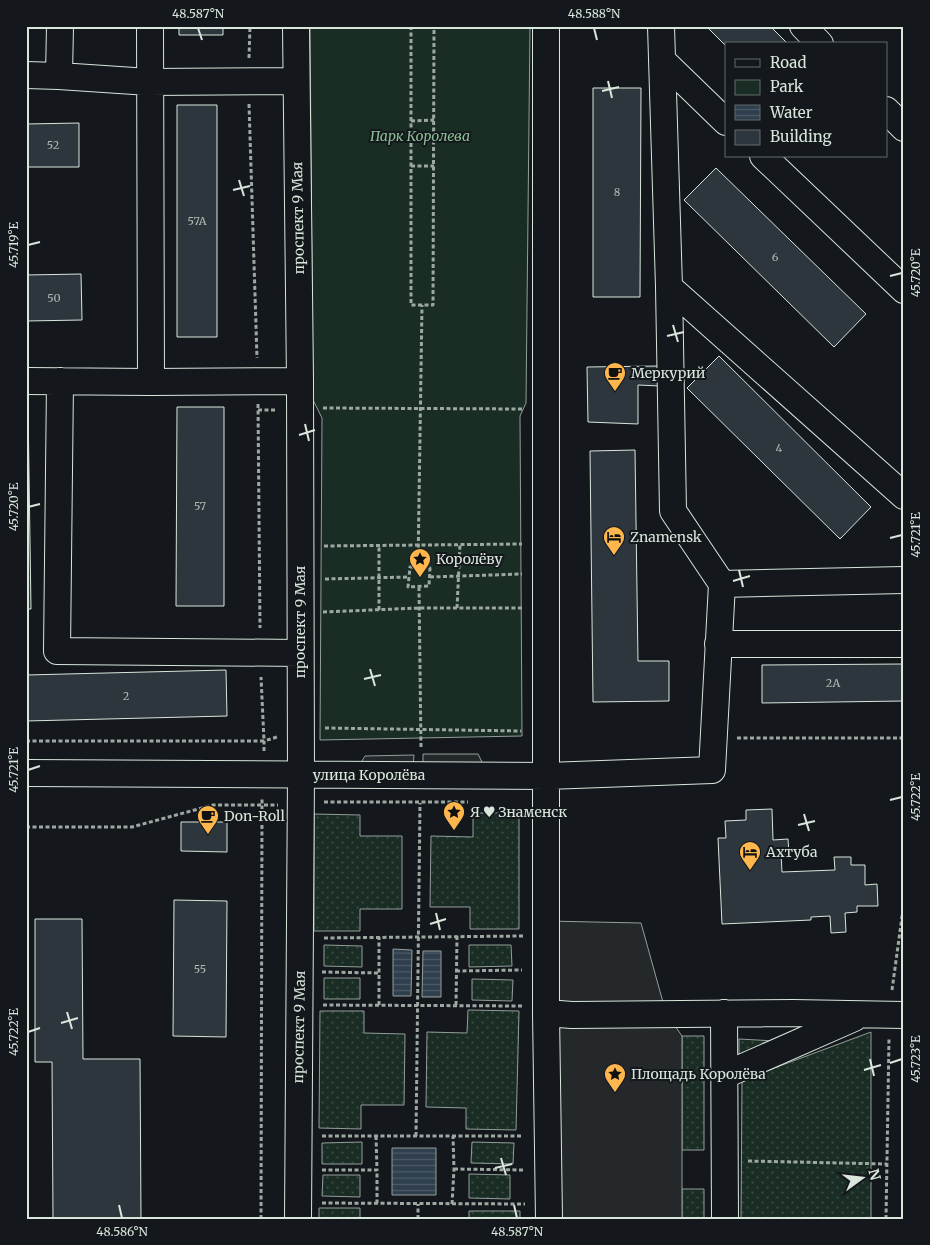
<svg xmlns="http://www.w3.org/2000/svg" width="930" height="1245" font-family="Merriweather,serif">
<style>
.grass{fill:url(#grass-dots);stroke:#939e99}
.park{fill:#1a2d24;stroke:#939e99}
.parking{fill:#24282b;stroke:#939e99}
.water{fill:url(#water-rules);stroke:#939e99}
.building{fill:#2c363c;stroke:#d8e6dc}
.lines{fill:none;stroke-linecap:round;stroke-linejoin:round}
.minor-casing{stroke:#d8e6dc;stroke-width:28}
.path{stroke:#9da8a2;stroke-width:3;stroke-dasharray:4 2.5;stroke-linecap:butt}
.minor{stroke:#14181c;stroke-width:26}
.ticks{fill:none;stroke:#d8e6dc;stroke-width:2}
.labels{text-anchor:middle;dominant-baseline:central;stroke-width:4;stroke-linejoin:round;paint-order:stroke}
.number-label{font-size:11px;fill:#adbab4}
.park-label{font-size:14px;font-style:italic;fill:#8ac095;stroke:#14181c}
.street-label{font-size:14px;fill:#d8e6dc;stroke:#14181c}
.poi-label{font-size:14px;fill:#d8e6dc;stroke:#14181c;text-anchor:start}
.neatline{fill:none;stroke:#d8e6dc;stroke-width:2}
.ticks-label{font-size:12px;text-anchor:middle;fill:#d8e6dc}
</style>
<defs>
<pattern id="grass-dots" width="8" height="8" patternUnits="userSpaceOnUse" patternTransform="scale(1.25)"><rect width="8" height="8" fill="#1a2d24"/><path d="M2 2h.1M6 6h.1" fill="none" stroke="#3b4b43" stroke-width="1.8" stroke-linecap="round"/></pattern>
<pattern id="water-rules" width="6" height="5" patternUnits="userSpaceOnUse" patternTransform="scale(1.25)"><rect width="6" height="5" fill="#2f3f4d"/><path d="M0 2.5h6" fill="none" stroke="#4c5b66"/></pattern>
</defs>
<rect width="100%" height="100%" fill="#14181c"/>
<path class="grass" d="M 473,813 L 519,813 L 519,929 L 470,929 L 470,907 L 430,907 L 431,836 L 473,837 Z
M 314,814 L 360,815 L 360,836 L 402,836 L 402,909 L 360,909 L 360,931 L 314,931 Z
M 324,945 L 362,946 L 362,967 L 324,966 Z
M 469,945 L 511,945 L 512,966 L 469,967 Z
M 360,978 L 360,999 L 324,999 L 324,978 Z
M 472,979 L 513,980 L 512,1001 L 472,1000 Z
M 468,1010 L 519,1011 L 516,1130 L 466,1129 L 466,1108 L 426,1107 L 427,1032 L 467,1033 Z
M 320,1011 L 364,1011 L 364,1033 L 405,1034 L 404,1105 L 361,1105 L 361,1129 L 319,1128 Z
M 871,1032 L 871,1219 L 741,1219 L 742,1080 Z
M 682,1036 L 704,1036 L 704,1150 L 682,1150 Z
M 739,1039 L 775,1041 L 739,1059 Z
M 362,1142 L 362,1164 L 322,1164 L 322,1143 Z
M 472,1142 L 514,1143 L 513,1164 L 471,1163 Z
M 469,1174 L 510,1175 L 510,1199 L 469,1198 Z
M 323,1175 L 360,1175 L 360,1197 L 322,1196 Z
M 682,1189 L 704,1189 L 704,1219 L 682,1219 Z
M 319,1208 L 360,1208 L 360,1219 L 319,1219 Z
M 469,1211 L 520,1211 L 520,1219 L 469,1219 Z"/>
<path class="park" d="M 310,26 L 530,26 L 526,403 L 520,416 L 522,736 L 320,740 L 322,418 L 313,400 Z"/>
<path class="parking" d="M 423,754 L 478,754 L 485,768 L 423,768 Z
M 414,755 L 413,768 L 357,769 L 365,756 Z
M 546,921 L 641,923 L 666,1013 L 682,1036 L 682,1219 L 549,1219 Z"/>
<path class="water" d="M 393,949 L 412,950 L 411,996 L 393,996 Z
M 423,951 L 441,951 L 441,997 L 422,997 Z
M 392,1148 L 436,1148 L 436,1195 L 392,1195 Z"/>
<path class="building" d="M 179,26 L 223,26 L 223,35 L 179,35 Z
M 706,26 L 770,26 L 788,44 L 726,44 L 726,46 Z
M 593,88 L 641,88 L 640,297 L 593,297 Z
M 177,105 L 217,105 L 217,337 L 177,337 Z
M 79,123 L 79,167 L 26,167 L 26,124 Z
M 716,168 L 866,314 L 834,347 L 684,200 Z
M 81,274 L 82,320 L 26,321 L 26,275 Z
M 719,356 L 871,507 L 840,539 L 687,388 Z
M 658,366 L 660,386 L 638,385 L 638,424 L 588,422 L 587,367 Z
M 26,406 L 28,406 L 31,609 L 26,609 Z
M 177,407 L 224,407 L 224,606 L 176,606 Z
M 635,450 L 638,661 L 669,661 L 669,701 L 593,702 L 590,451 Z
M 904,664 L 904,701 L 762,703 L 762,665 Z
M 226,670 L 227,716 L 26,721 L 26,675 Z
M 772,809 L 773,840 L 788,839 L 789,854 L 781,854 L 782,872 L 835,870 L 834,857 L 851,857 L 851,865 L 865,865 L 865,885 L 877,884 L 878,906 L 857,906 L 857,912 L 845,913 L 846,932 L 831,933 L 830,916 L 811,917 L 811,920 L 722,924 L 718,838 L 726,838 L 725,821 L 746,820 L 746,810 Z
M 181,822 L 227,822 L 227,852 L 181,851 Z
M 174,900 L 227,901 L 226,1037 L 173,1036 Z
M 35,919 L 82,919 L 83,1059 L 140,1059 L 141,1219 L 53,1219 L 52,1062 L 35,1062 Z"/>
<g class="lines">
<g class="minor-casing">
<path id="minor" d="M 60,26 L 59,76 L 149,82 L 296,81
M 150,26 L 151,382 L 300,381
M 296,26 L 300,381 L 301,775 L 298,1219
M 546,26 L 546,1013 L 549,1219
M 803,26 L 820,44
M 662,60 L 726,122
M 26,75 L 59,76
M 886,110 L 904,128
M 763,156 L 904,290
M 669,287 L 904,496
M 26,381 L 151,382
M 60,381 L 57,651 L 300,653
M 722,584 L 904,580
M 718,644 L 904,644
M 26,773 L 547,776 L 712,770 L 722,584 L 673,511 L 669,287 L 661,26
M 546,1013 L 572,1015 L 793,1013 L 904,1015
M 724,1013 L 725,1219
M 725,1075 L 854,1018"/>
</g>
<path class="path" d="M 411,26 L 411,305 L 433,305 L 434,26
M 249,58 L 250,26
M 249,104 L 257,358
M 411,121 L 434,120
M 411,166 L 434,166
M 258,404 L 260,628
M 323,408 L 522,409
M 258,410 L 277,410
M 324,546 L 522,544
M 410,567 L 430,568 L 429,586 L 408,587 Z
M 418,567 L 422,305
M 430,577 L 522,574
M 325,579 L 409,577
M 419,587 L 421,749
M 457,608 L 460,544
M 379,610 L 379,545
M 323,612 L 419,608 L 522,608
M 325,728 L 521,731
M 737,738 L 904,738
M 26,741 L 264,741 L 261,677
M 264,751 L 264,741 L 277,737
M 324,802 L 468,802
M 26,827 L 132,827 L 213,805 L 262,805 L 262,797
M 324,938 L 523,936
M 456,971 L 522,970
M 322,972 L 379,973
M 892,990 L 904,902
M 323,1005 L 522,1006
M 379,1005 L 379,937
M 456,1005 L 457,936
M 322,1136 L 523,1136
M 376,1136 L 377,1170
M 416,1136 L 420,803
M 748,1161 L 887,1164
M 454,1169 L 525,1170
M 322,1170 L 377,1170 L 377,1203
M 322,1203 L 525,1204
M 452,1204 L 454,1169 L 453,1136
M 261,1219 L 262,805 L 278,805
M 418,1219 L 418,1204
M 886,1219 L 889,1039"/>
<use href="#minor" class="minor"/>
</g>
<path class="ticks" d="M 198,28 L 202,40M 594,28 L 597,40M 608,81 L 612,98M 602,91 L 619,87M 239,180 L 244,196M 233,190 L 250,186M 28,245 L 40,242M 890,276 L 902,273M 673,325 L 678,342M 667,336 L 684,332M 305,424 L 309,441M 299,435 L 315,430M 28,507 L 40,504M 890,538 L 902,535M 739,570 L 743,587M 733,581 L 750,576M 370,669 L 375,686M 364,679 L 381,675M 28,770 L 40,766M 890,800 L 902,797M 804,814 L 809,831M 798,825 L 815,821M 436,913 L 440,930M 430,924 L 446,919M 67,1012 L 72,1029M 61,1023 L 78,1018M 28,1032 L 40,1028M 870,1059 L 874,1076M 890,1063 L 902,1059M 864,1070 L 881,1065M 501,1158 L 506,1175M 495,1168 L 512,1164M 119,1205 L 122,1218M 514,1205 L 517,1218"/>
<defs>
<g id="cafe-pin" transform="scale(1.125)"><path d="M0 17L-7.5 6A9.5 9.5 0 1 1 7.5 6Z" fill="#ffb74d" stroke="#14181c"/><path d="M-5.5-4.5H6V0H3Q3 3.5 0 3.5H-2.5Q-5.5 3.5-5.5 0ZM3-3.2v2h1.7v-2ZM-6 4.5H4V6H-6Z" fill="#111"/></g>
<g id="hotel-pin" transform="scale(1.125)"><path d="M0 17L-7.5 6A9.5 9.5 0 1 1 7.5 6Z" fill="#ffb74d" stroke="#14181c"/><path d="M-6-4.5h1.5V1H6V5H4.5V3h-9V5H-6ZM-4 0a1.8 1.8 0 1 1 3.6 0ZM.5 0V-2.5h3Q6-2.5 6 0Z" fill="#111"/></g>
<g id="sight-pin" transform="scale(1.125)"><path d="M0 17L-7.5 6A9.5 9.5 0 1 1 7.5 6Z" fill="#ffb74d" stroke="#14181c"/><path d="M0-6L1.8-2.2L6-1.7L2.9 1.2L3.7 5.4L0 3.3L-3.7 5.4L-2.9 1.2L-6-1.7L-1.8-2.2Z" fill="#111"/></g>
</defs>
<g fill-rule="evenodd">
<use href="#cafe-pin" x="615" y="373"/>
<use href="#hotel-pin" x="614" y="537"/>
<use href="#sight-pin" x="420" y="559"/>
<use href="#sight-pin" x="454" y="812"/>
<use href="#cafe-pin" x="208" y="816"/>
<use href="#hotel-pin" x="750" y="852"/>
<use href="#sight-pin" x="615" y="1074"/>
</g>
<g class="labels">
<g class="number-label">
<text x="53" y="145">52</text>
<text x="617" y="192">8</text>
<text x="197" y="221">57А</text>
<text x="775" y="257">6</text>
<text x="54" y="298">50</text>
<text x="779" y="448">4</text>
<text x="200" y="506">57</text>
<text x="833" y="683">2А</text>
<text x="126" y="696">2</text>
<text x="200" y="969">55</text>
</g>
<g class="park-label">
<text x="420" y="136">Парк Королева</text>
</g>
<g class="street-label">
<text transform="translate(298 218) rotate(-91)">проспект 9 Мая</text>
<text transform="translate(300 622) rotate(-90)">проспект 9 Мая</text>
<text x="369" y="775">улица Королёва</text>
<text transform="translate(299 1027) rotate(-89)">проспект 9 Мая</text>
</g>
<g class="poi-label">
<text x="631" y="373">Меркурий</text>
<text x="630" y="537">Znamensk</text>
<text x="436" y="559">Королёву</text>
<text x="470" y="812">Я ♥ Знаменск</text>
<text x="224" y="816">Don-Roll</text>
<text x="766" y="852">Ахтуба</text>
<text x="631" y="1074">Площадь Королёва</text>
</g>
</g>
<rect width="930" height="1245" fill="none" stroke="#14181c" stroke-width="55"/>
<rect x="725" y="42" width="162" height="115" fill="#14181c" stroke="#626a69"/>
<rect x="735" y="59" width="25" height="8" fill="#14181c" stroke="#626a69"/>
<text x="770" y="68" font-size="15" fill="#d8e6dc">Road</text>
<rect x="735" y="80" width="25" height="15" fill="#1a2d24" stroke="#626a69"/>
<text x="770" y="92" font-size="15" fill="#d8e6dc">Park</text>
<rect x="735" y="105" width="25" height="15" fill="url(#water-rules)" stroke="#626a69"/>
<text x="770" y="118" font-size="15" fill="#d8e6dc">Water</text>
<rect x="735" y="130" width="25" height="15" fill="#2c363c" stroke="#626a69"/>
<text x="770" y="142" font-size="15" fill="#d8e6dc">Building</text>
<g transform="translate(862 1178) rotate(75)" stroke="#14181c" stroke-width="4" paint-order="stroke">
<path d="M0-4L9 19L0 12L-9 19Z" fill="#d8e6dc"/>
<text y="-8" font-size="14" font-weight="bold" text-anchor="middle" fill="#d8e6dc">N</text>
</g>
<rect x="28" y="28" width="874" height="1190" class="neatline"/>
<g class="ticks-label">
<text x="198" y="18">48.587°N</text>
<text x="594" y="18">48.588°N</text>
<text transform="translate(14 245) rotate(-90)" y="4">45.719°E</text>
<text transform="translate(916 273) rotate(-90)" y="4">45.720°E</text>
<text transform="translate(14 507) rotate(-90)" y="4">45.720°E</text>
<text transform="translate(916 535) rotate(-90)" y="4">45.721°E</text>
<text transform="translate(14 770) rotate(-90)" y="4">45.721°E</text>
<text transform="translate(916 797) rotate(-90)" y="4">45.722°E</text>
<text transform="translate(14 1032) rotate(-90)" y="4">45.722°E</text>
<text transform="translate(916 1059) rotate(-90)" y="4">45.723°E</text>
<text x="122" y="1236">48.586°N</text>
<text x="517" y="1236">48.587°N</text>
</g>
</svg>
